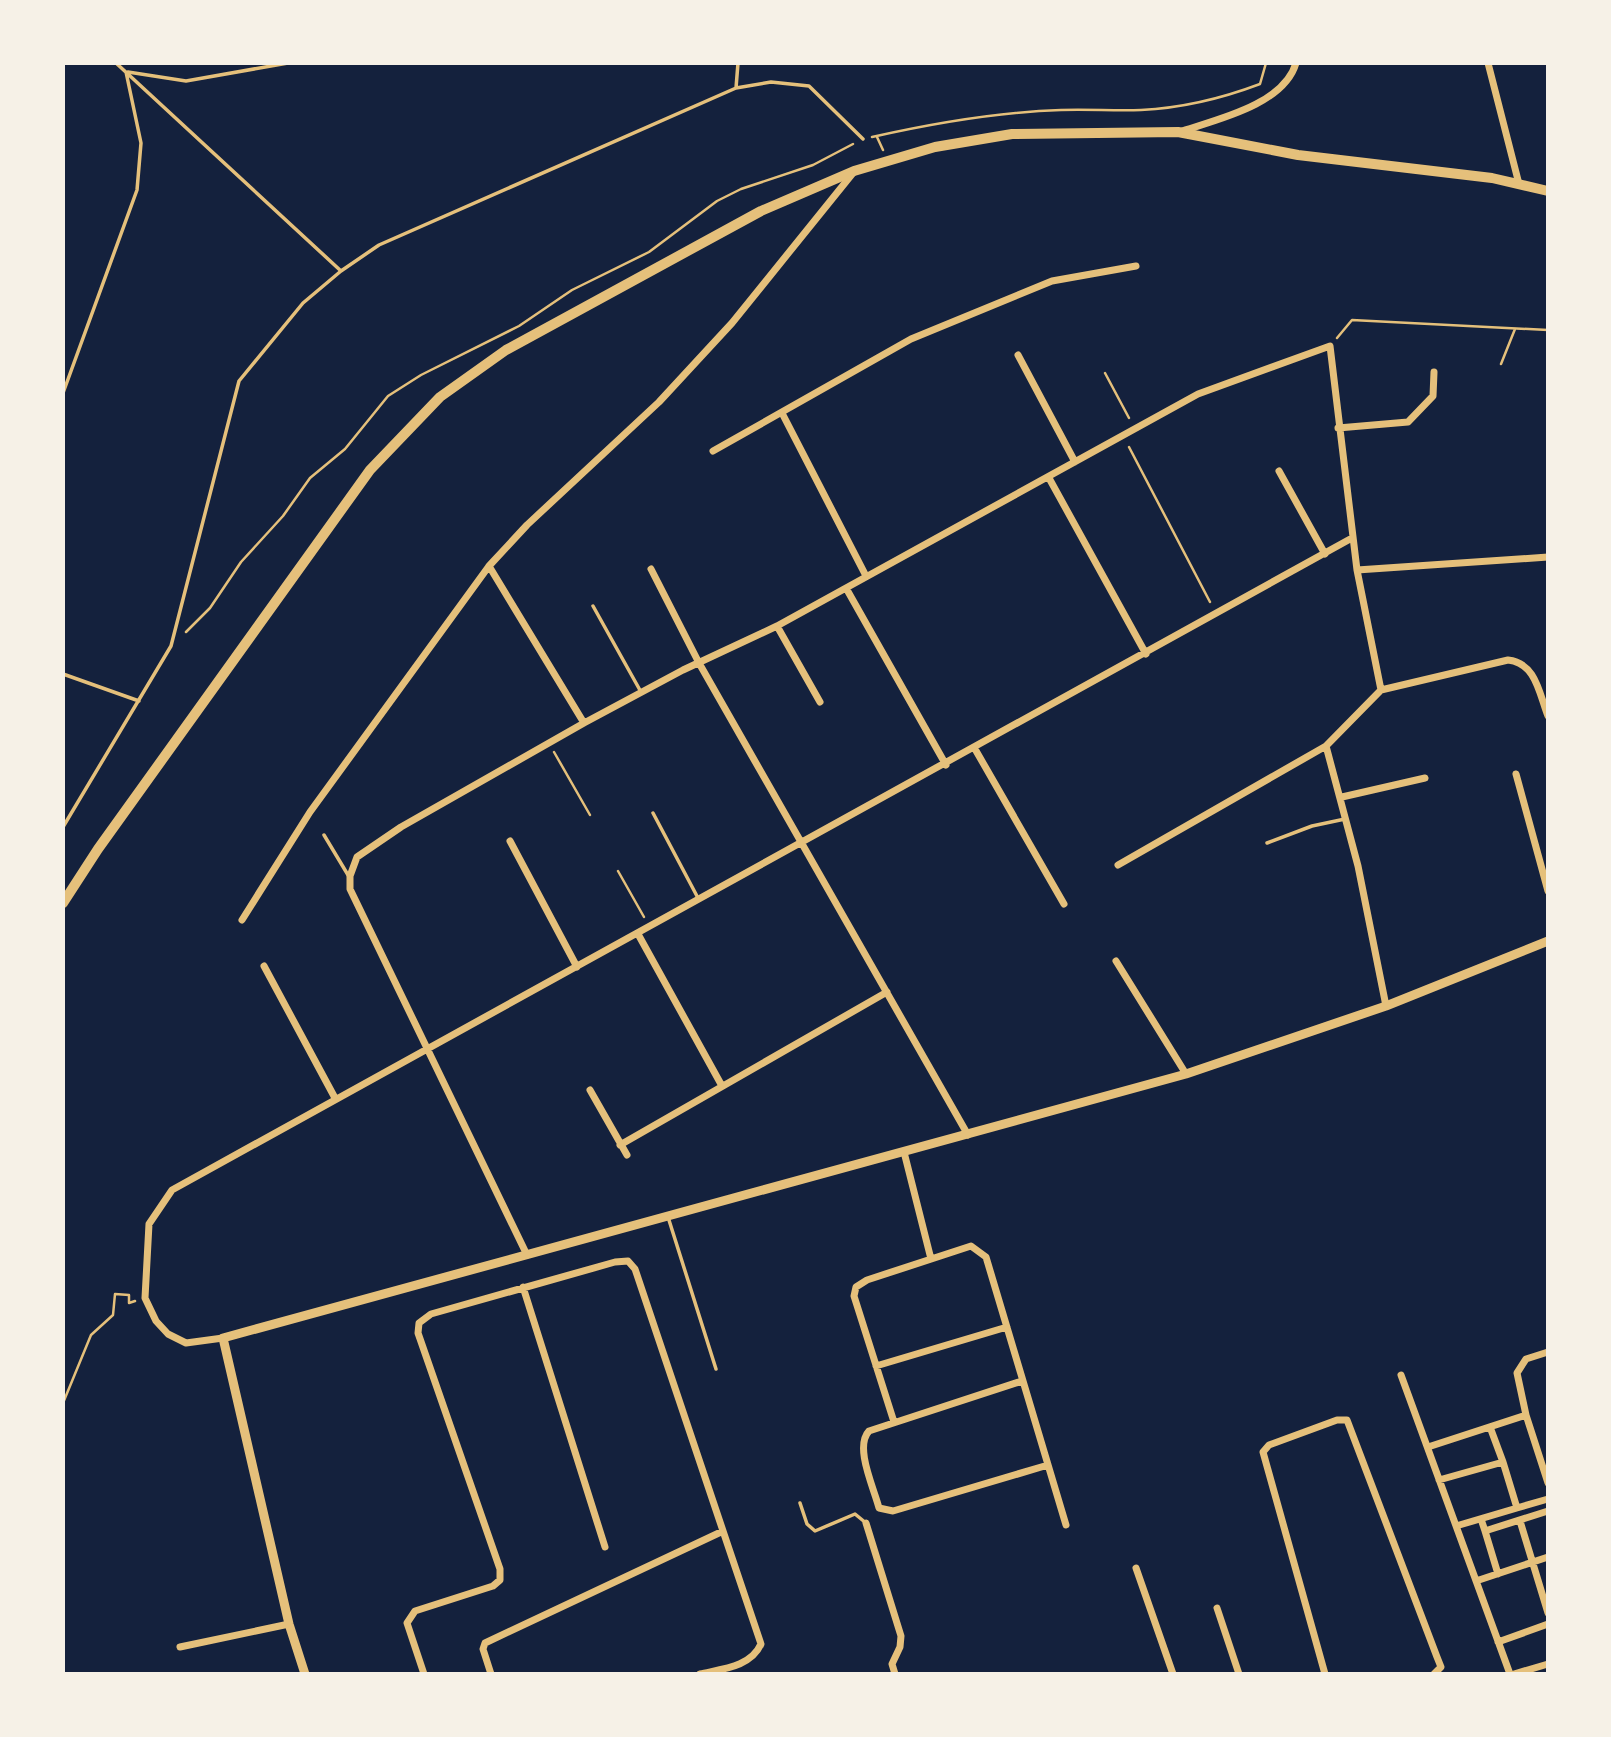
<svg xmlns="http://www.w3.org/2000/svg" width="1611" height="1737" font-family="Ubuntu,sans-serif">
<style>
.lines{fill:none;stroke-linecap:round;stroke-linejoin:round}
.path{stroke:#e5c07b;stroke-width:2.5}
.service{stroke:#e5c07b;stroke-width:3.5}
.minor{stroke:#e5c07b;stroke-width:7}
.tertiary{stroke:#e5c07b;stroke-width:9}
.secondary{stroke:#e5c07b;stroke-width:10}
</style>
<rect width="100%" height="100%" fill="#14213d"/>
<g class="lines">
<path class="path" d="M 872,137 C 934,123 998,112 1061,110 C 1088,109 1115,111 1141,110 C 1182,108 1223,98 1260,84 L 1266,63
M 877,137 L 883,150
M 1337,338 L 1352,320 L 1548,330
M 1501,364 L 1515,329
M 1105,373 L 1129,418
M 1129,447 L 1210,602
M 186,632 L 210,608 L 241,562 L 283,516 L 310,478 L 345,449 L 388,396 L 421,375 L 519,326 L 572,290 L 649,252 L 717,201 L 741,189 L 813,165 L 853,144
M 554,752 L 590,815
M 618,871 L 644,917
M 63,1403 L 91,1335 L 113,1315 L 115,1294 L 129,1295 L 129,1303 L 135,1301"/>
<path class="service" d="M 116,63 L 341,271
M 128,72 L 186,81 L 288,63
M 736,88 L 738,63
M 63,393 L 137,190 L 141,143 L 126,72
M 593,606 L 641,692
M 63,674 L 139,701
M 653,813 L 698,898
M 63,827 L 171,646 L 239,381 L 303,303 L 341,271 L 379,245 L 736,88 L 771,82 L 809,86 L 863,139
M 324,835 L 348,875
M 1267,843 L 1312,826 L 1345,819
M 668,1217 L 716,1369
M 800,1503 L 807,1524 L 815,1531 L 855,1514 L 866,1523"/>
<path class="minor" d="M 1488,63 L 1519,184
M 1179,132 C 1215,120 1284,105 1296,63
M 1018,355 L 1075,462
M 782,413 L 866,576
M 1338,428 L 1408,422 L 1433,396 L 1434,372
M 713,451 L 911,339 L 1052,281 L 1136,266
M 1279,471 L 1325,554
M 1049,478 L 1146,654
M 489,566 L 584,723
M 651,569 L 699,663 L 968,1135
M 1357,570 L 1548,557
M 846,588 L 946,765
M 777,626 L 820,702
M 1381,690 L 1326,746 L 1358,866 L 1386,1006
M 1381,690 L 1508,660 C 1536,663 1539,693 1548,716
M 975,749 L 1064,904
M 1516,774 L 1548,891
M 1342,797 L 1425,778
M 510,841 L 577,967
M 1118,865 L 1326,746
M 242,920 L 310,812 L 489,566 L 527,525 L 659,402 L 732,323 L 853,173
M 638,934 L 722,1086
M 1116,961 L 1186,1074
M 264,966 L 335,1098
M 590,1090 L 627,1155
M 620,1145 L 887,992
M 904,1152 L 931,1259
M 527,1255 L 350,889 L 350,876 L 357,857 L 401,827 L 584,723 L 683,670 L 777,626 L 1198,394 L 1330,346 L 1357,570 L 1381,690
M 523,1287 L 605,1547
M 223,1338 L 186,1343 L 168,1334 L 156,1321 L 145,1298 L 149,1224 L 172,1190 L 1352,538
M 876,1366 L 1007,1327
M 1401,1375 L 1510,1674
M 1022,1381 L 869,1431 C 854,1447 874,1488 879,1508 L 893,1511 L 1048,1465
M 1526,1415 L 1548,1483
M 894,1422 L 854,1296 L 856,1287 L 867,1280 L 971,1246 L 986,1257 L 1066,1525
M 1490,1427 L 1503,1462
M 1428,1447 L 1526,1415 L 1517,1373 L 1526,1359 L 1548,1352
M 1439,1480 L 1503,1462 L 1517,1508 L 1548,1499
M 1481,1519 L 1485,1531 L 1548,1511
M 1520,1521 L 1548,1613
M 866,1523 L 901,1636 L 900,1647 L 892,1664 L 895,1674
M 1456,1526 L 1517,1508
M 1485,1531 L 1498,1574
M 1136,1568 L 1173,1674
M 1476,1581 L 1548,1557
M 1217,1608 L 1239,1674
M 1498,1642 L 1548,1624
M 180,1647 L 289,1624
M 424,1674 L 407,1623 L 415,1611 L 493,1586 L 500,1580 L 500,1569 L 418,1333 L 419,1323 L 431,1314 L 615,1262 L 628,1261 L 635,1269 L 761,1644 C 751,1667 722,1669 700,1674
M 491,1674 L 483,1649 L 485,1643 L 721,1532
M 1325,1674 L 1263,1452 L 1269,1445 L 1337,1420 L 1347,1420 L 1437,1657 L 1441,1667 L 1434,1674
M 1514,1674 L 1548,1664"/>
<path class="tertiary" d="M 305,1674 L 289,1624 L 223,1338 L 1186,1074 L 1386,1006 L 1548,941"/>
<path class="secondary" d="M 63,903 L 98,849 L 370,470 L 440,397 L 506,350 L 761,211 L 854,171 L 935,147 L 1012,134 L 1178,132 L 1298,155 L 1492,178 L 1548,191"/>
</g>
<rect width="1611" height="1737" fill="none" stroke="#f6f1e7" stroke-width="130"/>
</svg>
